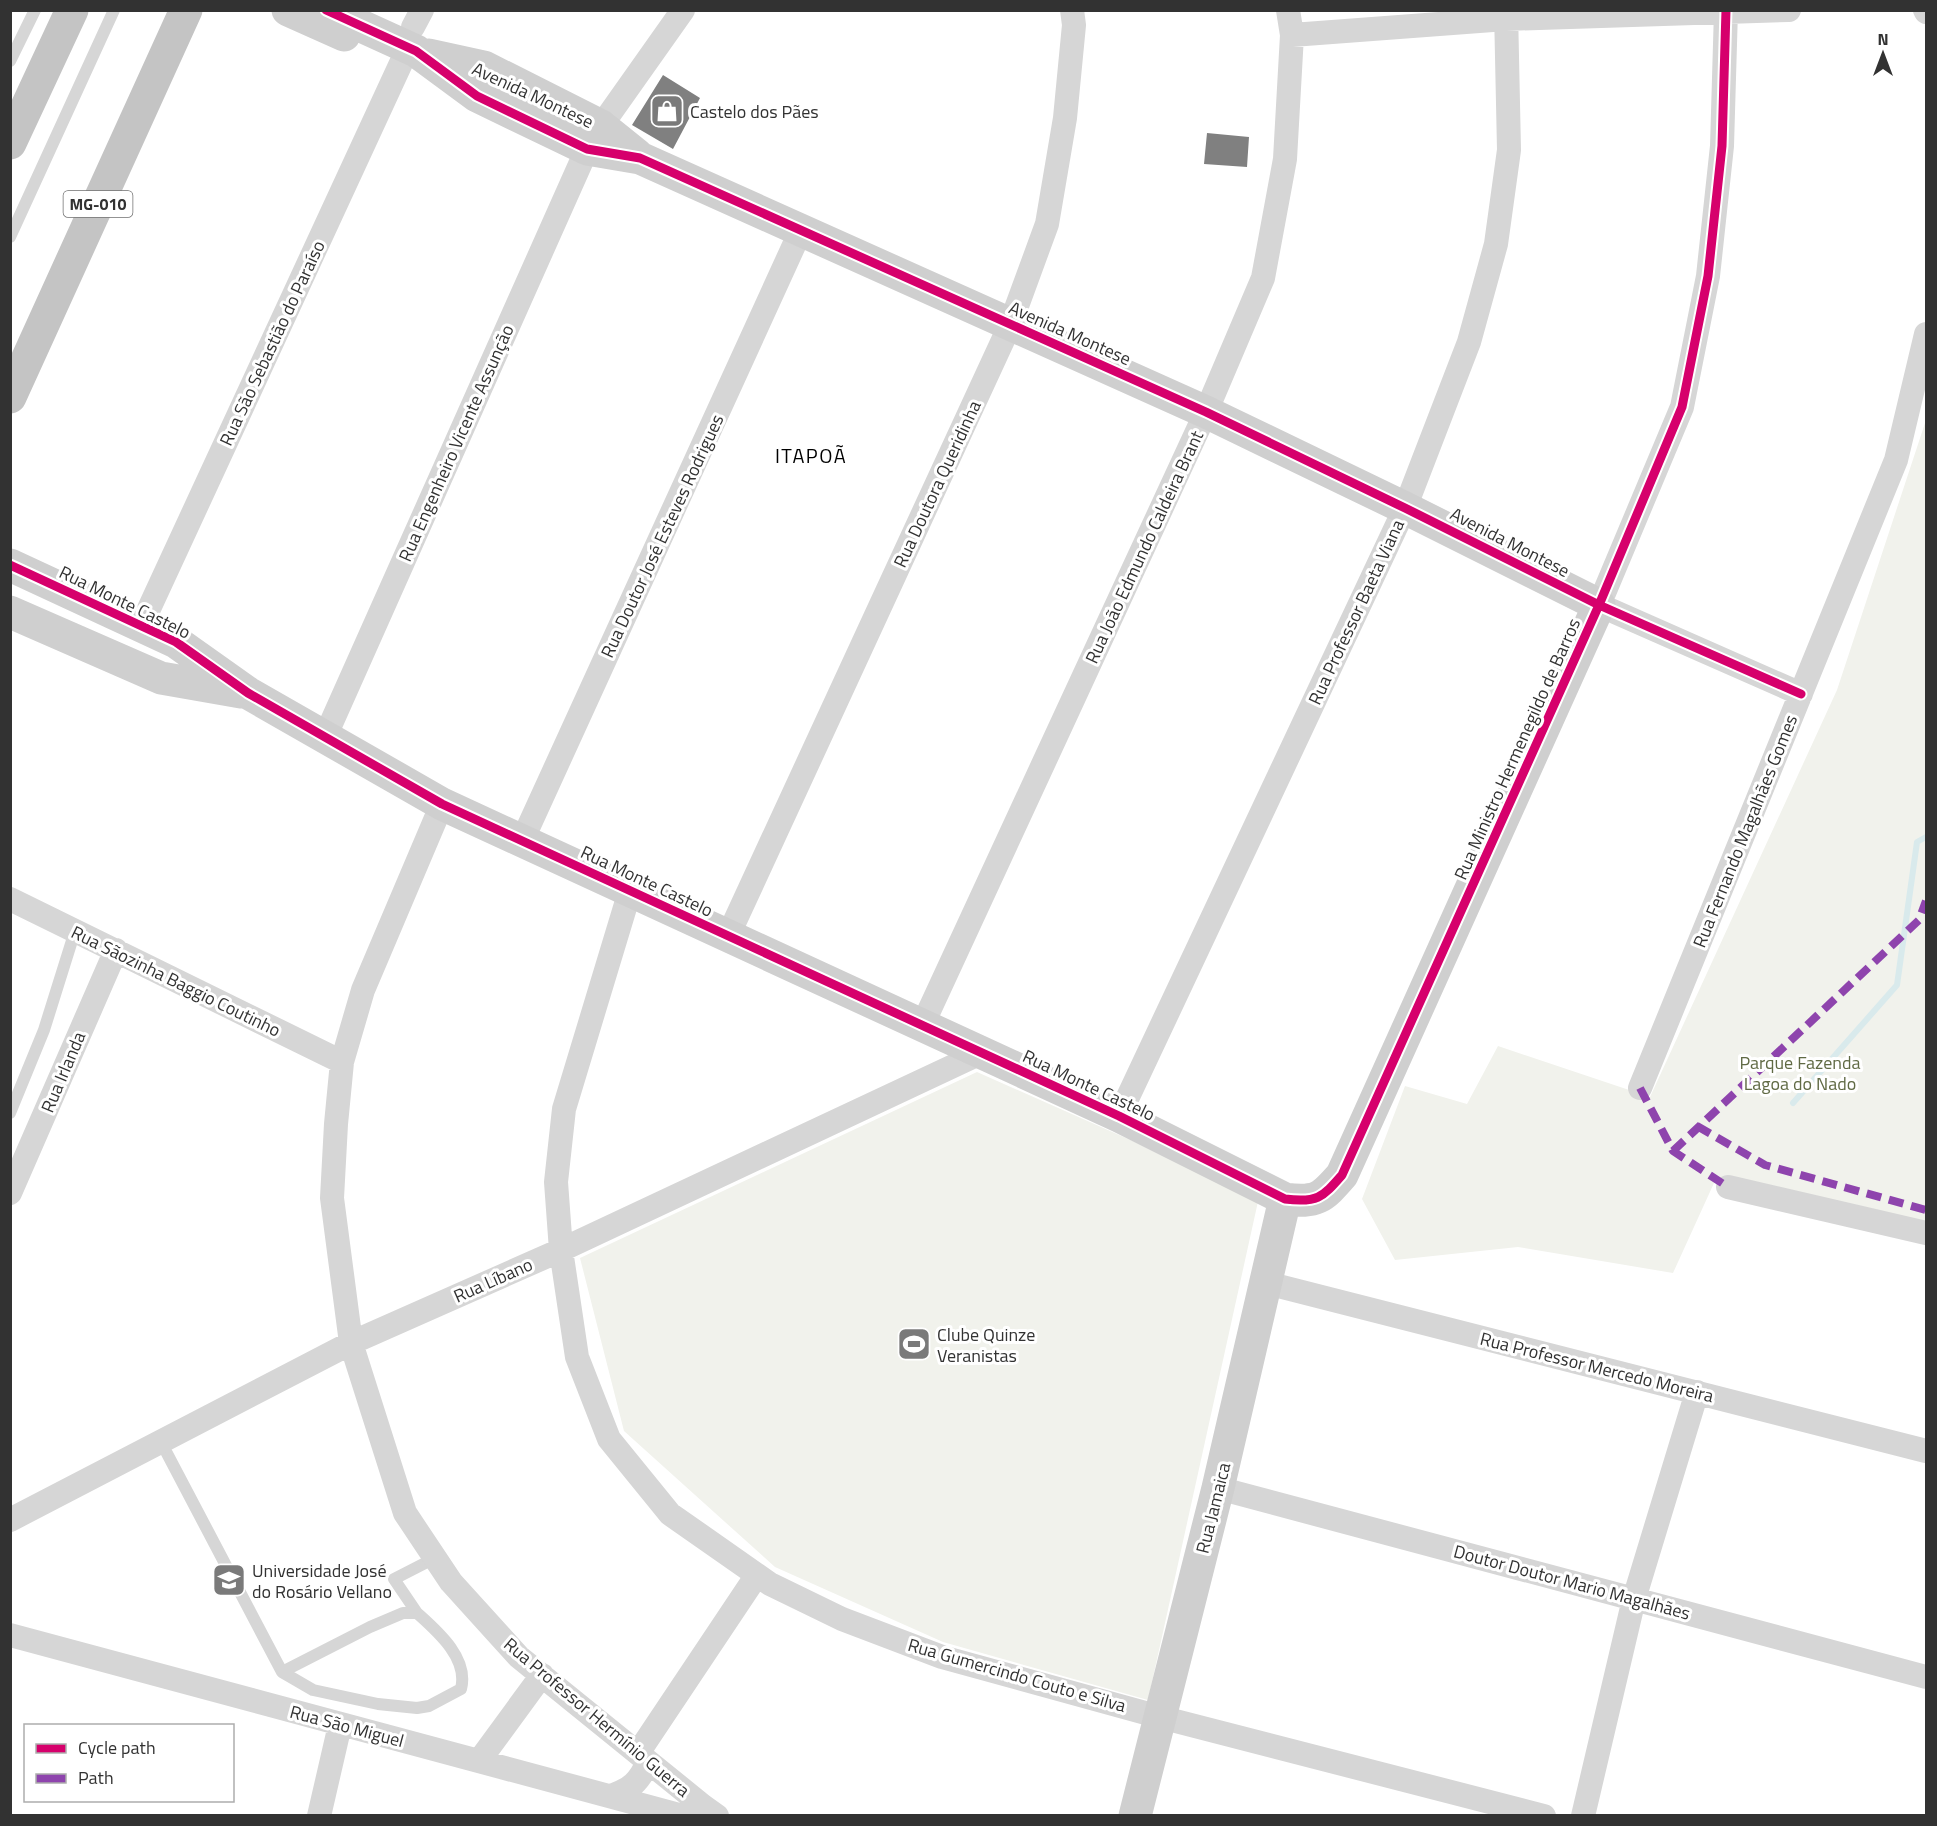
<svg xmlns="http://www.w3.org/2000/svg" width="1937" height="1826" font-family="'Titillium Web',sans-serif">
<style>
.green{fill:#f1f2ec}
.lines{fill:none;stroke-linecap:round;stroke-linejoin:round}
.stream{stroke:#d9eaec;stroke-width:6}
.building{fill:#808080}
.lane{stroke:#d6d6d6;stroke-width:12}
.street{stroke:#d6d6d6;stroke-width:24}
.secondary{stroke:#cfcfcf;stroke-width:33}
.highway{stroke:#c4c4c4;stroke-width:33}
.quiet{stroke:#8e44ad;stroke-width:8;stroke-dasharray:15 8;stroke-linecap:butt}
.cycleway-casing{stroke:#fff;stroke-width:13}
.cycleway{stroke:#d6006c;stroke-width:9}
.labels{text-anchor:middle;dominant-baseline:central;stroke-width:6;stroke-linejoin:round;paint-order:stroke}
.shield{fill:#fff;stroke:#707070;stroke-width:1.5}
.shield-label{font-size:16px;font-weight:bold;fill:#323232}
.street-label{font-size:18px;fill:#323232;stroke:#fff}
.poi-label{font-size:18px;fill:#323232;stroke:#fff;text-anchor:start}
.park-label{font-size:18px;fill:#606a44;stroke:#fff}
.neighbourhood-label{font-size:20px;letter-spacing:1.5px;fill:#000;stroke:#fff}
</style>
<rect width="100%" height="100%" fill="#fff"/>
<path class="green" d="M 1926,420 L 1926,1227 L 1714,1183 L 1673,1273 L 1518,1247 L 1395,1260 L 1362,1199 L 1405,1086 L 1467,1104 L 1498,1046 L 1650,1097 L 1837,690 Z
M 977,1072 L 1259,1197 L 1148,1700 L 943,1642 L 775,1567 L 624,1431 L 580,1258 Z"/>
<g class="lines">
<path class="stream" d="M 1793,1103 L 1897,985 L 1917,842 L 1926,837"/>
</g>
<path class="building" d="M 663,75 L 700,98 L 673,149 L 632,125 Z
M 1207,133 L 1249,137 L 1247,167 L 1204,164 Z"/>
<g class="lines">
<path class="lane" d="M 10,61 L 35,10
M 10,237 L 114,10
M 10,1113 L 44,1030 L 75,931
M 161,1442 L 282,1672 L 313,1690 L 378,1704 L 417,1708 L 429,1706 L 461,1689 C 469,1658 437,1631 417,1613 L 403,1613 L 370,1627 L 282,1672
M 417,1613 L 394,1579 L 435,1558"/>
<path class="street" d="M 1726,10 L 1722,146 L 1708,276 L 1682,407 L 1599,605 L 1801,694
M 1925,10 L 1926,12
M 413,27 L 422,10
M 1292,35 L 1506,19 L 1789,10
M 601,126 L 683,10
M 141,626 L 402,61
M 325,737 L 587,149
M 442,804 L 363,990 L 342,1062 L 336,1124 L 332,1198 L 351,1343 L 405,1513 L 451,1582 L 519,1657 L 703,1806 L 717,1816
M 522,841 L 801,230
M 630,891 L 564,1109 L 556,1182 L 561,1250 L 577,1357 L 609,1439 L 670,1514 L 770,1584 L 842,1619 L 942,1657 L 1160,1717 L 1544,1816
M 10,899 L 342,1062
M 728,936 L 1010,325 L 1047,224 L 1065,118 L 1074,25 L 1072,10
M 922,1026 L 1206,412 L 1263,278 L 1285,159 L 1292,35 L 1288,10
M 1640,1088 L 1896,460 L 1926,334
M 1119,1116 L 1405,508 L 1469,342 L 1496,244 L 1509,150 L 1506,10
M 1728,1187 L 1926,1233
M 10,1193 L 116,950
M 1267,1283 L 1926,1451
M 1218,1488 L 1926,1677
M 10,1520 L 351,1343 L 561,1250 L 981,1053
M 10,1635 L 683,1816
M 638,1753 L 757,1575
M 479,1761 L 542,1675
M 611,1796 C 631,1789 639,1782 648,1762
M 319,1816 L 340,1725
M 1583,1816 L 1634,1599 L 1697,1392"/>
<path class="secondary" d="M 288,10 L 344,35
M 429,55 L 484,67 L 601,126 L 637,155
M 10,565 L 176,642 L 248,693 L 442,804 L 1119,1116 L 1285,1199 C 1317,1203 1322,1198 1342,1175 L 1599,605 L 1405,508 L 1206,412 L 640,158 L 587,149 L 477,96 L 416,51 L 326,10
M 10,612 L 161,678 L 241,692
M 1135,1816 L 1218,1488 L 1285,1199"/>
<path class="highway" d="M 10,143 L 72,10
M 10,397 L 186,10"/>
<path class="quiet" d="M 1640,1088 L 1673,1151 L 1728,1187
M 1697,1126 L 1765,1165 L 1926,1210
M 1673,1151 L 1919,920 L 1926,901"/>
<g class="cycleway-casing">
<path id="cycleway" d="M 326,10 L 416,51 L 477,96 L 587,149 L 640,158 L 1206,412 L 1405,508 L 1599,605 L 1801,694
M 10,565 L 176,642 L 248,693 L 442,804 L 1119,1116 L 1285,1199 C 1317,1203 1322,1198 1342,1175 L 1599,605 L 1682,407 L 1708,276 L 1722,146 L 1726,10"/>
</g>
<use href="#cycleway" class="cycleway"/>
</g>
<defs>
<g id="shop-square" transform="scale(1.725)"><rect x="-9" y="-9" width="18" height="18" rx="4" fill="#7a7a7a" stroke="#fff"/><path d="M-5-2.5h2.3a2.7 3.5 0 0 1 5.4 0H5L5.5 6h-11ZM-1.5-2.5h3a1.5 2.3 0 0 0-3 0Z" fill="#fff"/></g>
<g id="stadium-square" transform="scale(1.725)"><rect x="-9" y="-9" width="18" height="18" rx="4" fill="#7a7a7a" stroke="#fff"/><path d="M0-5a6.5 5 0 1 0 0 10a6.5 5 0 1 0 0-10ZM-3.5-1.8h7v3.6h-7Z" fill="#fff"/></g>
<g id="university-square" transform="scale(1.725)"><rect x="-9" y="-9" width="18" height="18" rx="4" fill="#7a7a7a" stroke="#fff"/><path d="M0-5L7-2L0 1L-7-2ZM-4 1L0 2.5L4 1V4Q0 6-4 4Z" fill="#fff"/></g>
</defs>
<g fill-rule="evenodd">
<use href="#shop-square" x="667" y="111"/>
<use href="#stadium-square" x="914" y="1344"/>
<use href="#university-square" x="229" y="1580"/>
</g>
<g class="labels">
<rect class="shield" x="63.5" y="191" width="69" height="26" rx="4.5"/>
<g class="shield-label">
<text x="98" y="204">MG-010</text>
</g>
<g class="street-label">
<text transform="translate(533 95) rotate(25)">Avenida Montese</text>
<text transform="translate(1070 333) rotate(24)">Avenida Montese</text>
<text transform="translate(272 343) rotate(-65)">Rua São Sebastião do Paraíso</text>
<text transform="translate(456 443) rotate(-66)">Rua Engenheiro Vicente Assunção</text>
<text transform="translate(937 484) rotate(-65)">Rua Doutora Queridinha</text>
<text transform="translate(662 536) rotate(-65)">Rua Doutor José Esteves Rodrigues</text>
<text transform="translate(1510 542) rotate(27)">Avenida Montese</text>
<text transform="translate(1144 547) rotate(-65)">Rua João Edmundo Caldeira Brant</text>
<text transform="translate(125 602) rotate(26)">Rua Monte Castelo</text>
<text transform="translate(1356 612) rotate(-65)">Rua Professor Baeta Viana</text>
<text transform="translate(1517 749) rotate(-66)">Rua Ministro Hermenegildo de Barros</text>
<text transform="translate(1745 831) rotate(-68)">Rua Fernando Magalhães Gomes</text>
<text transform="translate(647 881) rotate(25)">Rua Monte Castelo</text>
<text transform="translate(176 981) rotate(26)">Rua Sãozinha Baggio Coutinho</text>
<text transform="translate(63 1072) rotate(-67)">Rua Irlanda</text>
<text transform="translate(1089 1085) rotate(25)">Rua Monte Castelo</text>
<text transform="translate(493 1280) rotate(-24)">Rua Líbano</text>
<text transform="translate(1597 1367) rotate(14)">Rua Professor Mercedo Moreira</text>
<text transform="translate(1213 1508) rotate(-76)">Rua Jamaica</text>
<text transform="translate(1572 1582) rotate(15)">Doutor Doutor Mario Magalhães</text>
<text transform="translate(1017 1675) rotate(16)">Rua Gumercindo Couto e Silva</text>
<text transform="translate(597 1717) rotate(40)">Rua Professor Hermínio Guerra</text>
<text transform="translate(347 1726) rotate(15)">Rua São Miguel</text>
</g>
<g class="poi-label">
<text x="690" y="111">Castelo dos Pães</text>
<text x="937" y="1334">Clube Quinze<tspan x="937" dy="21">Veranistas</tspan></text>
<text x="252" y="1570">Universidade José<tspan x="252" dy="21">do Rosário Vellano</tspan></text>
</g>
<g class="park-label">
<text x="1800" y="1062">Parque Fazenda<tspan x="1800" dy="21">Lagoa do Nado</tspan></text>
</g>
<g class="neighbourhood-label">
<text x="811" y="455">ITAPOÃ</text>
</g>
</g>
<rect width="1937" height="1826" fill="none" stroke="#323232" stroke-width="24"/>
<rect x="24" y="1724" width="210" height="78" fill="#ffffff" stroke="#adadad" stroke-width="1.5"/>
<rect x="36" y="1744" width="30" height="9" fill="#d6006c" stroke="#adadad" stroke-width="1.5"/>
<text x="78" y="1754" font-size="18" fill="#323232">Cycle path</text>
<rect x="36" y="1774" width="30" height="9" fill="#8e44ad" stroke="#adadad" stroke-width="1.5"/>
<text x="78" y="1784" font-size="18" fill="#323232">Path</text>
<g transform="translate(1883 54)" stroke="#ffffff" stroke-width="4.5" paint-order="stroke">
<path d="M0-4.5L10 22L0 15L-10 22Z" fill="#323232"/>
<text y="-9" font-size="16" font-weight="bold" text-anchor="middle" fill="#323232">N</text>
</g>
</svg>
